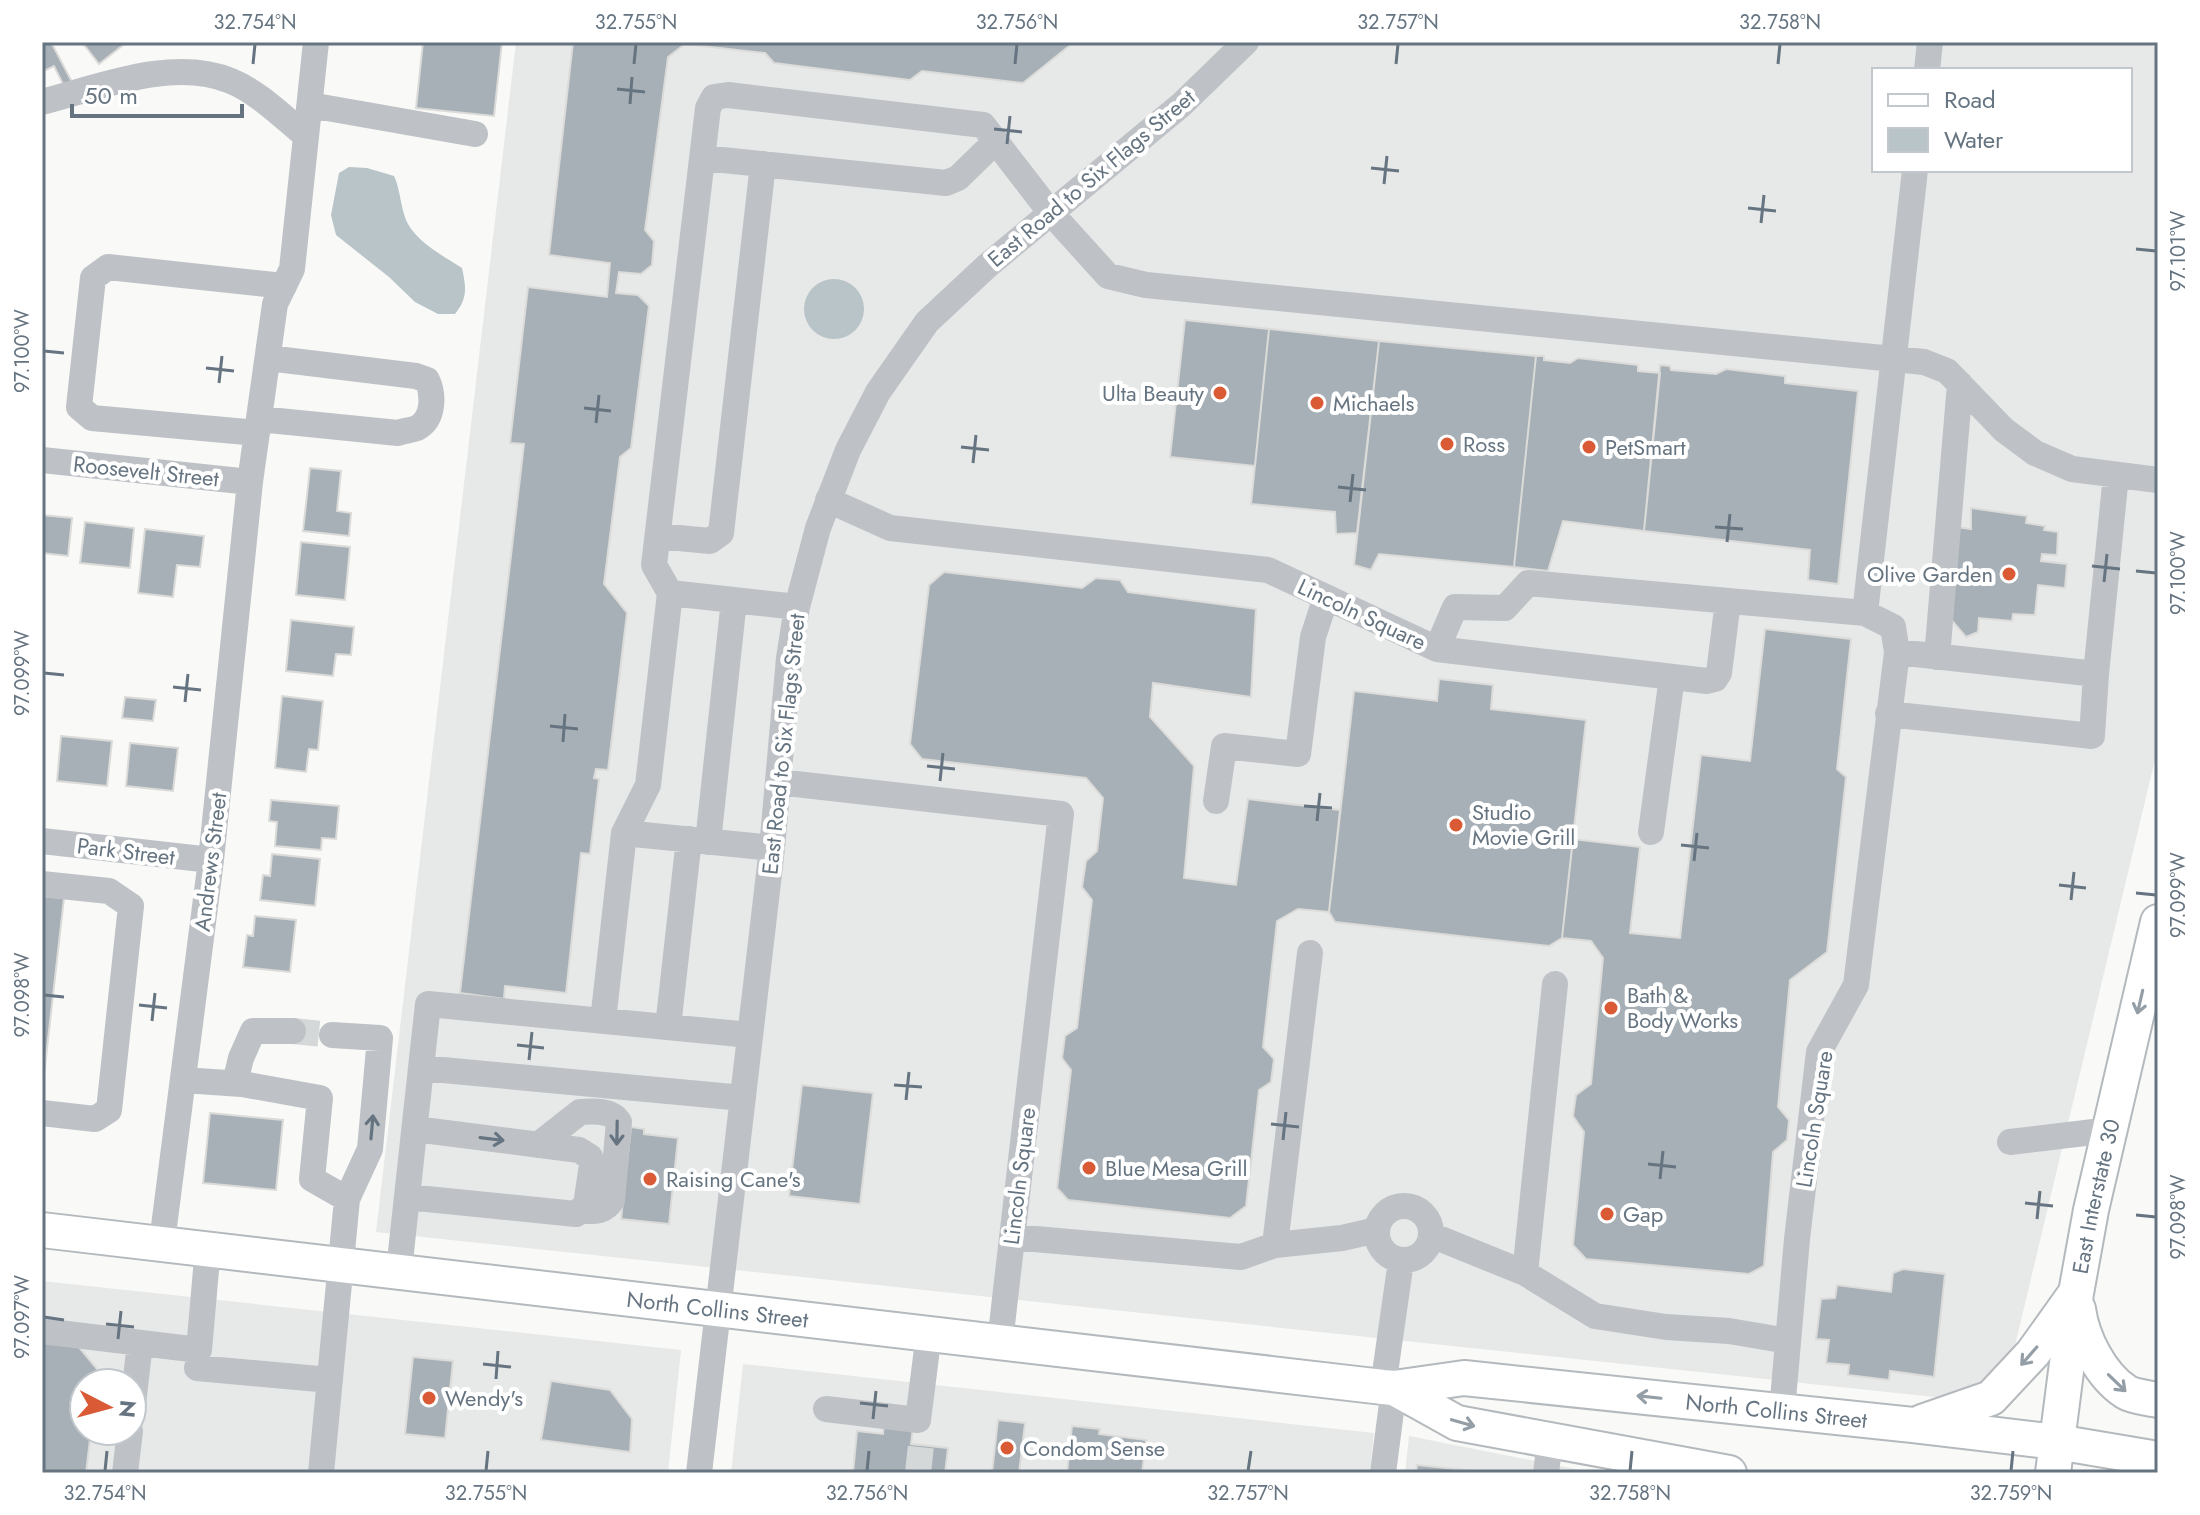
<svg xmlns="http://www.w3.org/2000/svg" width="2200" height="1515" font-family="Jost,sans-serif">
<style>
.built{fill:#e7e8e8;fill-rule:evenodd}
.water{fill:#b8c4c8}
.building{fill:#a7b0b6;stroke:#dbdbd9;stroke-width:2}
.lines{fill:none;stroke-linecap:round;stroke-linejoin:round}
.minor-tunnel{stroke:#d4d8d9;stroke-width:26;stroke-dasharray:26 13;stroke-linecap:butt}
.major-casing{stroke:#b4b9bd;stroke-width:38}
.minor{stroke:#bec2c6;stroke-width:26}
.major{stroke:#fff;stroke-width:34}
.oneway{stroke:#939ea6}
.oneway2{stroke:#657480}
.ticks{fill:none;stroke:#657480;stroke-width:3}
.poi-dot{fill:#da5a35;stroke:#fff;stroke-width:3}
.labels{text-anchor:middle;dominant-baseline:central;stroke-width:8;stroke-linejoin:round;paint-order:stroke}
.street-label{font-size:22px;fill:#657480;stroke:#fff}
.poi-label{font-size:22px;fill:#657480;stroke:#fff;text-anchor:start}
.neatline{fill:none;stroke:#657480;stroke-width:3}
.ticks-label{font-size:20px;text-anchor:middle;fill:#657480}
</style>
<rect width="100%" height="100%" fill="#f9f9f7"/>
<path class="built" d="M 516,42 L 2148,42 L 2158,50 L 2158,747 L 2001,1404 L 376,1232 ZM 1874,70 L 2130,70 L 2130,170 L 1874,170 Z
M 42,1281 L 681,1350 L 668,1473 L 42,1473 ZM 84,1383 L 132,1383 L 132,1431 L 84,1431 Z
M 743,1364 L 1374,1433 L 1370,1473 L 731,1473 Z
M 1409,1436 L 1596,1473 L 1405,1473 Z"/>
<path class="water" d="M 349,167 L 367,168 L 394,176 C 402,193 400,215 412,230 C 423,245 446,258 462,268 C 466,287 468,298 455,314 L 438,314 L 415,302 L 389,277 L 336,235 L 331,215 L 339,173 Z
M804 309a30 30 0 1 1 60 0a30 30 0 1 1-60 0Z"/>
<path class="building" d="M 42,42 L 51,42 L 72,82 L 64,86 L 54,66 L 42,72 Z
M 82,42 L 127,42 L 99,64 Z
M 423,42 L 502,42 L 494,116 L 416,108 Z
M 573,42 L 1074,42 L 1023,83 L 922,71 L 910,80 L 774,63 L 765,53 L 685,44 L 668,57 L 645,230 L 654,241 L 652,265 L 641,274 L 619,272 L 616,293 L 638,295 L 649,306 L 631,448 L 620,457 L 604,584 L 627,613 L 608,770 L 596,769 L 594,778 L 599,779 L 590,854 L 581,853 L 566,993 L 505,986 L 504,999 L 460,993 L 524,444 L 510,443 L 528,287 L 607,297 L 610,263 L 549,255 Z
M 1185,320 L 1269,329 L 1255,466 L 1170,457 Z
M 1269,329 L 1379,341 L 1357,533 L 1336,534 L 1335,512 L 1251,504 Z
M 1379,341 L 1536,356 L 1514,567 L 1379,554 L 1371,570 L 1354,565 Z
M 1536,356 L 1544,356 L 1544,360 L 1570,363 L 1578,358 L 1638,365 L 1638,371 L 1660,373 L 1644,531 L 1563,521 L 1548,571 L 1514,567 Z
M 1660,365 L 1670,366 L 1671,370 L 1716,374 L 1726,369 L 1785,376 L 1785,383 L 1858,391 L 1838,584 L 1808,580 L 1810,550 L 1644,531 Z
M 310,468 L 341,471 L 337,511 L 351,513 L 349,536 L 303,531 Z
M 1971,508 L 2027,516 L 2026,523 L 2045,526 L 2044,530 L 2058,532 L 2057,555 L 2042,554 L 2041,561 L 2067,564 L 2065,588 L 2038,585 L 2035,615 L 2013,614 L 2012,621 L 1979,618 L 1978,632 L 1966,637 L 1948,616 L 1957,527 L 1971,529 Z
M 42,515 L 72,518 L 68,556 L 42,553 Z
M 85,522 L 134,528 L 130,568 L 80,563 Z
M 145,529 L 204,536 L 200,567 L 177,565 L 173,597 L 138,593 Z
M 301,542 L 350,547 L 345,600 L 296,595 Z
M 944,572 L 1082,588 L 1096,578 L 1120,580 L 1128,592 L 1256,609 L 1251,697 L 1153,683 L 1150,717 L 1194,766 L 1184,878 L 1236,885 L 1248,799 L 1340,810 L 1329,912 L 1298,909 L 1277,921 L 1263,1047 L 1274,1059 L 1271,1082 L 1259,1090 L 1246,1206 L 1230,1218 L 1068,1200 L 1057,1188 L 1071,1070 L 1062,1058 L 1065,1036 L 1077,1028 L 1092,900 L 1082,887 L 1086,861 L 1097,851 L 1103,798 L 1086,778 L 922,759 L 910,744 L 929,585 Z
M 291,620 L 354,627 L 351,655 L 336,654 L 333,676 L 286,671 Z
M 1765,629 L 1851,639 L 1837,769 L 1846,777 L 1827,952 L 1790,980 L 1778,1107 L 1789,1120 L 1787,1140 L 1773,1152 L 1764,1266 L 1749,1274 L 1586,1259 L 1573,1245 L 1584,1132 L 1573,1116 L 1576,1095 L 1591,1084 L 1603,958 L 1591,941 L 1562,938 L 1573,839 L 1640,847 L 1630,933 L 1680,938 L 1701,755 L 1750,761 Z
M 1439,679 L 1493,685 L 1491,709 L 1586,720 L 1562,938 L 1549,946 L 1335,922 L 1329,912 L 1354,691 L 1437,701 Z
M 282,696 L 323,701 L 318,750 L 309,749 L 306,772 L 275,768 Z
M 125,697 L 156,700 L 153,721 L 122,718 Z
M 61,736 L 112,741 L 107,786 L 57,781 Z
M 130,743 L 178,748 L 173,791 L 126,786 Z
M 271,800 L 339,806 L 336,839 L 322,838 L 321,850 L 275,846 L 277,822 L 269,821 Z
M 272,854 L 320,859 L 315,906 L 260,900 L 263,875 L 270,876 Z
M 42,896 L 64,898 L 43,1084 L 42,1084 Z
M 255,916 L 296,920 L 290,972 L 243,967 L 247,935 L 253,936 Z
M 802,1085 L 873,1093 L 860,1204 L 789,1196 Z
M 210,1113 L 283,1120 L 276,1190 L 203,1183 Z
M 631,1127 L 644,1129 L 644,1134 L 678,1138 L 669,1224 L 621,1219 Z
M 1903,1269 L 1945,1274 L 1934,1377 L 1890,1371 L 1889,1380 L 1848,1375 L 1849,1365 L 1826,1363 L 1829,1340 L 1816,1339 L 1821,1299 L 1835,1298 L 1837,1285 L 1891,1292 L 1893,1273 Z
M 42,1342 L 78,1346 L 102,1375 L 101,1383 L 84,1383 L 84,1431 L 91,1431 L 86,1473 L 42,1473 Z
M 413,1357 L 453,1361 L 445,1438 L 405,1434 Z
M 551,1381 L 610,1390 L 632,1419 L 630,1452 L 541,1440 Z
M 998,1420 L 1025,1423 L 1019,1473 L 992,1473 Z
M 884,1424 L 913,1427 L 911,1444 L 948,1448 L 945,1473 L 853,1473 L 857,1431 L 883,1434 Z
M 1072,1426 L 1100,1429 L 1099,1434 L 1146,1440 L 1142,1473 L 1067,1473 Z
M 1417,1465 L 1475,1471 L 1474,1473 L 1416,1473 Z"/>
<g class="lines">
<path class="minor-tunnel" d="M 293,1031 L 332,1035
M 918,1473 L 921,1445"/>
<g class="major-casing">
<g id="major">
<path id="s1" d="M 42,1230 L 1383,1387 L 1394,1388 L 1464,1378 L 1913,1425 L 2057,1442 L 2158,1459"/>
<path d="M 2078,1309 C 2082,1338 2100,1375 2126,1392 C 2134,1397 2149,1398 2158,1400"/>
<path d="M 1394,1388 L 1457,1423 L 1729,1473"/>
<path d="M 1922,1422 L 1991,1398 L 2033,1353 L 2073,1297"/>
<path id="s2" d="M 2053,1473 L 2076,1293 L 2091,1210 L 2158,922"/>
</g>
</g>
<path class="minor" d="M 1927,70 L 1930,42
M 42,102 C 100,87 173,57 231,81 C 258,92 283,117 306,136
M 310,105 L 475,134
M 703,158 L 946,183 L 958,178 L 996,141
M 259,419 L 398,433 C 403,431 412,430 417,428 C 434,419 434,395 427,380 L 416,376 L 268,358
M 257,433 L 92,418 L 79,407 L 93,278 L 108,267 L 284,286
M 42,460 L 250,482
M 828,500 L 890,528 L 1268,570 L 1437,649 L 1455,607 L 1505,608 L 1528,583 L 1865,613 L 1893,627 L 1897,652 L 1856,985 L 1819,1052 L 1797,1239 L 1782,1411
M 658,536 L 710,541 L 721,533 L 763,164
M 670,593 L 797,607
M 1865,613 L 1915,170
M 1437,649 L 1707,681 L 1715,679 L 1719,673 L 1728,601
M 1897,652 L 2096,674
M 1937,657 L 1960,384
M 1888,714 L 2092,736 L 2096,674 L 2116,475
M 778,782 L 1061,814 L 1000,1342
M 1216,801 L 1224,746 L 1298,754 L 1313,637 L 1326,597
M 1651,832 L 1672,677
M 624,833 L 772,848
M 42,841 L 211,860
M 708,842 L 734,600
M 42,884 L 109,891 L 131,906 L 109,1110 L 95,1119 L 42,1113
M 1555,984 L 1525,1273 L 1595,1316 L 1666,1327 L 1729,1331 L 1788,1341
M 603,1021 L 624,833 L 648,785 L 670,593 L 654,565 L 708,108 L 714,97 L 728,95 L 983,125 L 1051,213 L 1108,276 L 1146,285 L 1924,362 L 1947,371 L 2004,430 L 2035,453 L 2072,469 L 2158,480
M 668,1027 L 689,839
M 332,1035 L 380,1038 L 370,1149 L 347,1199
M 421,1068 L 428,1004 L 750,1035
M 183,1080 L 242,1084 L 320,1098 L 312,1179 L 347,1199 L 321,1473
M 235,1083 L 241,1058 L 253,1031 L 293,1031
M 2010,1142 L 2110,1130
M 538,1145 L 580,1112 C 593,1111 612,1110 619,1122 L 612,1200 C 605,1212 595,1211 583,1211
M 407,1197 L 576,1214 L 586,1205 L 592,1165 L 590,1157 L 579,1150 L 415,1129
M1377 1233a27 27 0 1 1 54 0a27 27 0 1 1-54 0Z
M 1431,1235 L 1525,1273
M 1012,1237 L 1241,1257 L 1275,1245 L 1310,953
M 162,1242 L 211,860 L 250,482 L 275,304 L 292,269 L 316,42
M 1275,1245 L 1342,1238 L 1377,1230
M 399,1270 L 421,1068 L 743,1098
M 42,1331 L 199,1350 L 208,1247
M 197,1368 L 330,1380
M 1383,1387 L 1401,1261
M 826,1409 L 918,1420 L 929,1333
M 132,1413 L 140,1343
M 125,1473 L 130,1431
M 699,1473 L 772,848 L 789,658 L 797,607 L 818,528 L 848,450 L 878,392 L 927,322 L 987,266 L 1181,105 L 1246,42
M 1383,1473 L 1394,1388
M 1546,1473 L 1550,1441"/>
<use href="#major" class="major"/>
</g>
<defs><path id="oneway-shaft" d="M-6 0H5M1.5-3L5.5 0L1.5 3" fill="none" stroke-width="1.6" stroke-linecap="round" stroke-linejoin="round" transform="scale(2)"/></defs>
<g class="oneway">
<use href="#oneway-shaft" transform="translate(2140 1002) rotate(103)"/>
<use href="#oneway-shaft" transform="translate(2029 1356) rotate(131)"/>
<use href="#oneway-shaft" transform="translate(2117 1383) rotate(44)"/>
<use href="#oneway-shaft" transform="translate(1649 1397) rotate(-174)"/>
<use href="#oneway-shaft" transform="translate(1463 1423) rotate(16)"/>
</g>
<g class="oneway2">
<use href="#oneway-shaft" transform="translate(372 1127) rotate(-85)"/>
<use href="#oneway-shaft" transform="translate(617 1133) rotate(91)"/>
<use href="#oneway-shaft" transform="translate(492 1139) rotate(7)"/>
</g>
<path class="ticks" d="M 253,64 L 255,44M 634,64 L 636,44M 1015,64 L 1017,44M 1396,64 L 1398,44M 1778,64 L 1780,44M 617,89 L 645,92M 630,104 L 632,77M 994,129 L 1022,132M 1007,144 L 1010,116M 1371,168 L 1399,171M 1384,184 L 1387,156M 1748,208 L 1776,211M 1761,223 L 1764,195M 2136,249 L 2156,251M 44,351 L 64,353M 206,368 L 234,371M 219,383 L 222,356M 584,408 L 611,411M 596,423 L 599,395M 961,447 L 989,450M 973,463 L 976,435M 1338,487 L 1366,490M 1350,502 L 1353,474M 1715,527 L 1743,529M 1727,542 L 1730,514M 2092,566 L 2120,569M 2136,571 L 2156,573M 2104,582 L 2107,554M 44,673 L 64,675M 173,687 L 201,690M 185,702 L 188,674M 550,726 L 578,729M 563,742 L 565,714M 927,766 L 955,769M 940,781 L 943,753M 1304,806 L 1332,808M 1317,821 L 1320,793M 1681,845 L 1709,848M 1694,861 L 1697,833M 2059,885 L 2086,888M 2136,893 L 2156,895M 2071,900 L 2074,872M 44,995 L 64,997M 139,1005 L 167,1008M 152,1021 L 155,993M 517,1045 L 544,1048M 529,1060 L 532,1032M 894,1085 L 922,1087M 906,1100 L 909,1072M 1271,1124 L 1299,1127M 1283,1140 L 1286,1112M 1648,1164 L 1676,1167M 1660,1179 L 1663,1151M 2025,1203 L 2053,1206M 2136,1215 L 2156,1217M 2037,1219 L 2040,1191M 44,1317 L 64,1320M 106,1324 L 134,1327M 118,1339 L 121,1311M 483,1364 L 511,1367M 496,1379 L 498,1351M 860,1403 L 888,1406M 873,1419 L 876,1391M 105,1471 L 107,1451M 486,1471 L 488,1451M 867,1471 L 869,1451M 1248,1471 L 1251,1451M 1630,1471 L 1632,1451M 2011,1471 L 2013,1451"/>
<g class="poi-dot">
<circle cx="1220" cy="393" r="8"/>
<circle cx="1317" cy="403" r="8"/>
<circle cx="1447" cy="444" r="8"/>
<circle cx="1589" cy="447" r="8"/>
<circle cx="2009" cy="574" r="8"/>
<circle cx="1456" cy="825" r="8"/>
<circle cx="1611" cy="1008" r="8"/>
<circle cx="1089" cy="1168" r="8"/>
<circle cx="650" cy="1179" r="8"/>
<circle cx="1607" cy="1214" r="8"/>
<circle cx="429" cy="1398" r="8"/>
<circle cx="1007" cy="1448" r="8"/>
</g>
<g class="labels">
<g class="street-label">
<text transform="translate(1091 178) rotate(-40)">East Road to Six Flags Street</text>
<text transform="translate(146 471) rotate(6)">Roosevelt Street</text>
<text transform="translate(1362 614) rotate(25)">Lincoln Square</text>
<text transform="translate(783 744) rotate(-84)">East Road to Six Flags Street</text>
<text transform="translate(126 851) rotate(7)">Park Street</text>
<text transform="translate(210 862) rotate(-83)">Andrews Street</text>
<text transform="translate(1814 1119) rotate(-81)">Lincoln Square</text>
<text transform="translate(1019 1176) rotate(-83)">Lincoln Square</text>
<text stroke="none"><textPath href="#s2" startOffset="280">East Interstate 30</textPath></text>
<text stroke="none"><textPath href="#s1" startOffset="680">North Collins Street</textPath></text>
<text stroke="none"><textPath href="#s1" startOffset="1746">North Collins Street</textPath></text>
</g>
<g class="poi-label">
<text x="1204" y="393" text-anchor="end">Ulta Beauty</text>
<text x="1333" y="403">Michaels</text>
<text x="1463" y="444">Ross</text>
<text x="1605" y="447">PetSmart</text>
<text x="1993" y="574" text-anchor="end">Olive Garden</text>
<text x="1472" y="812">Studio<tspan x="1472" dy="25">Movie Grill</tspan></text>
<text x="1627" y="995">Bath &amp;<tspan x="1627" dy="25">Body Works</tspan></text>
<text x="1105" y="1168">Blue Mesa Grill</text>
<text x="666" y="1179">Raising Cane's</text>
<text x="1623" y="1214">Gap</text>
<text x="445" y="1398">Wendy's</text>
<text x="1023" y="1448">Condom Sense</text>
</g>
</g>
<rect width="2200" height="1515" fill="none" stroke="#ffffff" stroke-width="88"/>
<rect x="1872" y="68" width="260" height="104" fill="#ffffff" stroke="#c1c7cc" stroke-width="2"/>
<rect x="1888" y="94" width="40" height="12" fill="#ffffff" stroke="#c1c7cc" stroke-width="2"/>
<text x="1944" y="108" font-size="24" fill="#657480">Road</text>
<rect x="1888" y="128" width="40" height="24" fill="#b8c4c8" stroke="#c1c7cc" stroke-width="2"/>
<text x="1944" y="148" font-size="24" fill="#657480">Water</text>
<g transform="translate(108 1407) rotate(96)"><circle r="38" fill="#ffffff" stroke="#c1c7cc" stroke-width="2"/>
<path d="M0-6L14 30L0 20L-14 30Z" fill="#da5a35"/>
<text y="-12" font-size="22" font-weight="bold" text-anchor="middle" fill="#657480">N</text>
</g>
<path d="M72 104v12h170v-12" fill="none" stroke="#657480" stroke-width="4"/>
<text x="84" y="104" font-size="24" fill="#657480" stroke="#ffffff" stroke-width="6" paint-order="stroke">50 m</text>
<rect x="44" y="44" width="2112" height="1427" class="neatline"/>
<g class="ticks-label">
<text x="255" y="29">32.754°N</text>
<text x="636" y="29">32.755°N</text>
<text x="1017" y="29">32.756°N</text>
<text x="1398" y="29">32.757°N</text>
<text x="1780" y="29">32.758°N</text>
<text transform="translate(2178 251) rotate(-90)" y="7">97.101°W</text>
<text transform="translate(22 351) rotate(-90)" y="7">97.100°W</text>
<text transform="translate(2178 573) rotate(-90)" y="7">97.100°W</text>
<text transform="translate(22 673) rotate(-90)" y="7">97.099°W</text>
<text transform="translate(2178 895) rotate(-90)" y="7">97.099°W</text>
<text transform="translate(22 995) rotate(-90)" y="7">97.098°W</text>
<text transform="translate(2178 1217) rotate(-90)" y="7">97.098°W</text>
<text transform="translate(22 1317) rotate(-90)" y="7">97.097°W</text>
<text x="105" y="1500">32.754°N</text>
<text x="486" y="1500">32.755°N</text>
<text x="867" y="1500">32.756°N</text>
<text x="1248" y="1500">32.757°N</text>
<text x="1630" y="1500">32.758°N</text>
<text x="2011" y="1500">32.759°N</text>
</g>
</svg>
